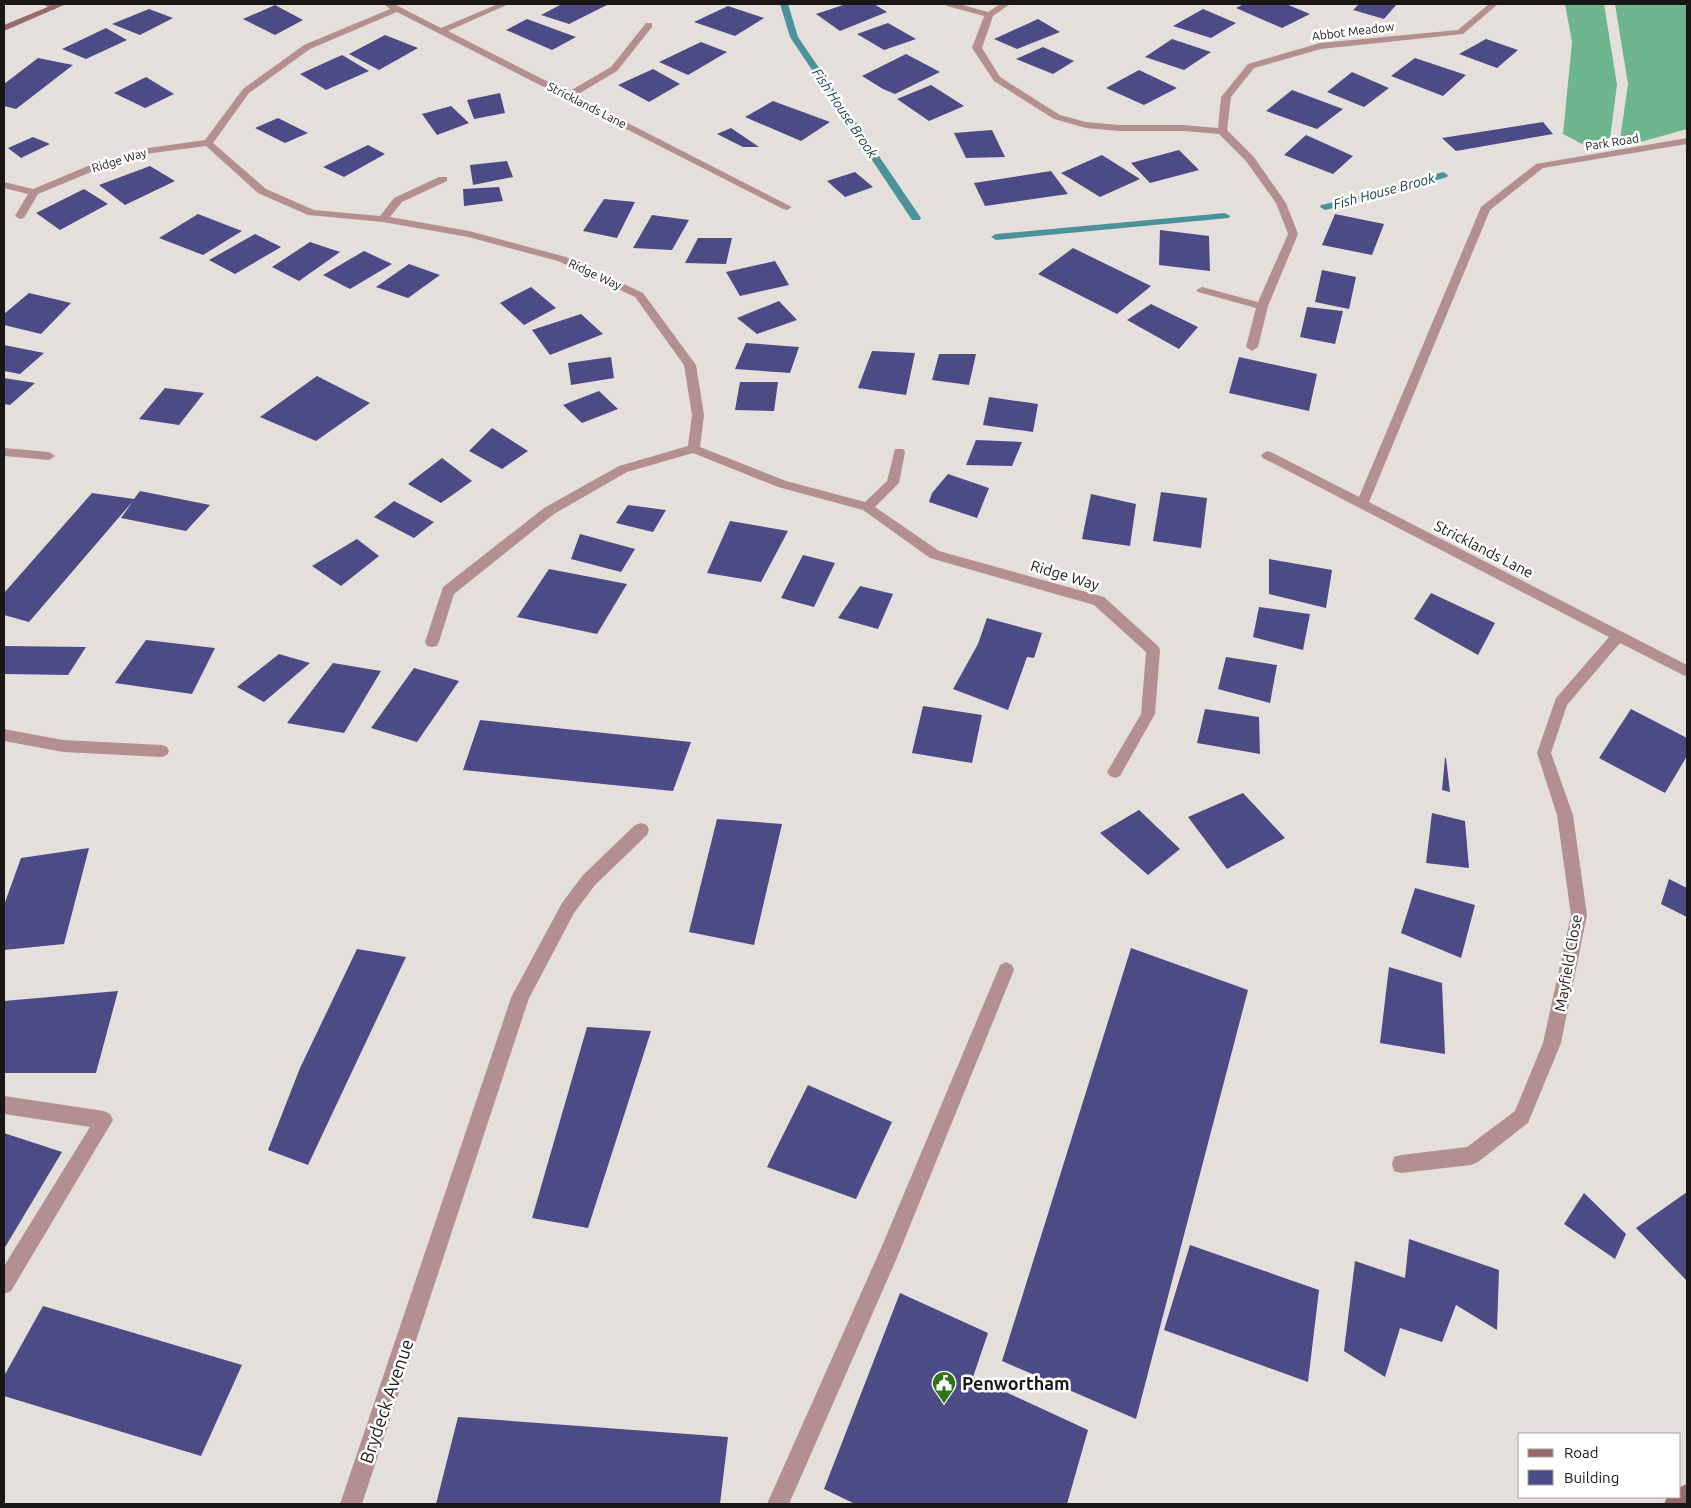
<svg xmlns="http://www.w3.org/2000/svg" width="1691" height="1508" font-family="Ubuntu,sans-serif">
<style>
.forest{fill:#6db58c}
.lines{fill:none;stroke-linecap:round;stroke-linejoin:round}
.stream{fill:#4c929b;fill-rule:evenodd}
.building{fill:#4d4b86}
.lane{fill:#b38f92;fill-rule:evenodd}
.street{fill:#b38f92;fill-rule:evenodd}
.secondary{fill:#9a686d;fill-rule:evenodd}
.labels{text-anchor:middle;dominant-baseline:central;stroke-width:5;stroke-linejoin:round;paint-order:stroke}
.far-street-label{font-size:12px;fill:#191716;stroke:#fff}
.far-water-label{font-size:14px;font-style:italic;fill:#103f45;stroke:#fff}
.street-label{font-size:15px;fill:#191716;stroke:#fff}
.near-poi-label{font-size:18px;font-weight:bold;fill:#191716;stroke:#fff;text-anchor:start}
.near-street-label{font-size:18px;fill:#191716;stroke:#fff}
</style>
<rect width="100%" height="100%" fill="#e4dfdb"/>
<path class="forest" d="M 1565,4 L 1604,4 L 1617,85 L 1609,146 L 1586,146 L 1563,134 L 1572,42 Z
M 1615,4 L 1687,4 L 1687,129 L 1630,145 L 1619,147 L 1628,84 Z"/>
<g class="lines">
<path class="stream" d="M 780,4 L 788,4 L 798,37 L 921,218 L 920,220 L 912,220 L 790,37 Z
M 1443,172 L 1448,175 L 1447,177 L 1377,198 L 1325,210 L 1320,207 L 1321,205 L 1370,194 Z
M 1225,213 L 1230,216 L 1229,218 L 996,240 L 991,237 L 996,234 Z"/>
</g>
<path class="building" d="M 562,4 L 603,4 L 607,5 L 569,24 L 541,15 Z
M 846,4 L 874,4 L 887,12 L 840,31 L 816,14 Z
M 1244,4 L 1286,4 L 1310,14 L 1282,28 L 1236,8 Z
M 1359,4 L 1397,4 L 1384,19 L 1353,10 Z
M 275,5 L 303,20 L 275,35 L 243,19 Z
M 728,6 L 764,18 L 735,36 L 694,22 Z
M 149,9 L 173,18 L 140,35 L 112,24 Z
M 1203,9 L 1236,23 L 1211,38 L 1173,26 Z
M 527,19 L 576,37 L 552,50 L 506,30 Z
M 1038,19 L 1060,32 L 1017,49 L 994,39 Z
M 888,23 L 916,39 L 884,50 L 857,34 Z
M 106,28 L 127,40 L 86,59 L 62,49 Z
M 385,35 L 418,48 L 379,70 L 349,54 Z
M 1172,39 L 1211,52 L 1184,70 L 1145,57 Z
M 1486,39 L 1518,50 L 1497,68 L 1459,54 Z
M 701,42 L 727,52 L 688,75 L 659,62 Z
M 1043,47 L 1074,61 L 1053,74 L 1016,59 Z
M 906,54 L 940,72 L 895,94 L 883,89 L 862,76 Z
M 342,55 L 369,71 L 326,90 L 300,74 Z
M 38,58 L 73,65 L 16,109 L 4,106 L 4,84 Z
M 1415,58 L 1466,75 L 1443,96 L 1391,76 Z
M 653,69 L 680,84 L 649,102 L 618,85 Z
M 1139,70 L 1177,88 L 1144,105 L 1106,88 Z
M 1352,72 L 1389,88 L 1364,107 L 1327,92 Z
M 146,77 L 174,94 L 145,108 L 114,93 Z
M 931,85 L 964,106 L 929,121 L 897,99 Z
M 1292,90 L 1343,109 L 1317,129 L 1266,111 Z
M 500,93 L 505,113 L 474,119 L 467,100 Z
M 773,101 L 830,122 L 801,141 L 745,117 Z
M 451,106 L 469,123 L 437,135 L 422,114 Z
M 278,118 L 308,133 L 285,143 L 255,128 Z
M 1543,122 L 1553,134 L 1456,151 L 1442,138 Z
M 731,128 L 759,147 L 743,147 L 717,134 Z
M 992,130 L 1005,157 L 966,158 L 954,133 Z
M 1306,135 L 1353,156 L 1333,174 L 1284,155 Z
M 33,137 L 50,144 L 21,158 L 8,148 Z
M 368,145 L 385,154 L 344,177 L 323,167 Z
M 1179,150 L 1199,170 L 1150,183 L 1131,163 Z
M 1102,155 L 1140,179 L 1100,197 L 1061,173 Z
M 507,161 L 513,177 L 473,185 L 470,165 Z
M 150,166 L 175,181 L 125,205 L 99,185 Z
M 1051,171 L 1068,194 L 985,206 L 974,183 Z
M 855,172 L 873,187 L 845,197 L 827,181 Z
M 499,187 L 503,201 L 464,206 L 463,189 Z
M 84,189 L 108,204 L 60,230 L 36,213 Z
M 604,199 L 635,202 L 617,238 L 583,231 Z
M 198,214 L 242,231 L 203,255 L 159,238 Z
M 1335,214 L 1384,224 L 1372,255 L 1322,245 Z
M 652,215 L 689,220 L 672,250 L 633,248 Z
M 1160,230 L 1209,236 L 1210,271 L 1159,265 Z
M 255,234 L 281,247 L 235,274 L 209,260 Z
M 698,238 L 732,238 L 726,264 L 685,263 Z
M 310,242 L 340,252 L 299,281 L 272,267 Z
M 1073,248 L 1151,286 L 1117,314 L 1038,274 Z
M 364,251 L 392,264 L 350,289 L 323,275 Z
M 775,261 L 789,285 L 740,296 L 726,272 Z
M 409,264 L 440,275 L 408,298 L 376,287 Z
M 1322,270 L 1356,277 L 1349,309 L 1315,302 Z
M 531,287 L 556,308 L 524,325 L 500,303 Z
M 29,293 L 71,303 L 41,334 L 4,325 L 4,314 Z
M 779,301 L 797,320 L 757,334 L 737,318 Z
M 1151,304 L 1198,327 L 1179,349 L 1127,320 Z
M 1307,307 L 1343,311 L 1335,344 L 1300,337 Z
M 581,314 L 603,334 L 550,355 L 532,330 Z
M 746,343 L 799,347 L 790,373 L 735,369 Z
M 4,345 L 44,353 L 20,374 L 4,371 Z
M 872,351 L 915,353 L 906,395 L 858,388 Z
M 939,354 L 976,354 L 969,385 L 932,380 Z
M 611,357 L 614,378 L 571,385 L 568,363 Z
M 1239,357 L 1317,374 L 1309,411 L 1229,393 Z
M 317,376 L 370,403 L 316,441 L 260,417 Z
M 4,378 L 35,383 L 10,405 L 4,404 Z
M 740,382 L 778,382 L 774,411 L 735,410 Z
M 165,388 L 204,393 L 179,425 L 139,419 Z
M 599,391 L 618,409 L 582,423 L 563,405 Z
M 989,397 L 1038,404 L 1033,432 L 983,425 Z
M 492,428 L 528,451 L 502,469 L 469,451 Z
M 976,440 L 1022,442 L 1012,466 L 966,465 Z
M 442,458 L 472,481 L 441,503 L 408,484 Z
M 948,474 L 989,488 L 977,518 L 929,502 L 932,493 Z
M 140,491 L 210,505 L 186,531 L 121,518 L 133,501 L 29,622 L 4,615 L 4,593 L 92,493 L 134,499 Z
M 1161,492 L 1207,498 L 1201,548 L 1153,541 Z
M 1091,494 L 1136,504 L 1130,546 L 1082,539 Z
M 394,501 L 434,522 L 414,538 L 374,517 Z
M 628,505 L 666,510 L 653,532 L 616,523 Z
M 730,521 L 788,531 L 761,582 L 707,573 Z
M 580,534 L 635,549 L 621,572 L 571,559 Z
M 357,539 L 379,556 L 341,586 L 312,566 Z
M 803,555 L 835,563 L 814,607 L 781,598 Z
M 1269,559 L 1332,570 L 1326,608 L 1269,594 Z
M 549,569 L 627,584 L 597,634 L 517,617 Z
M 860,586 L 893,594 L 878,629 L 838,618 Z
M 1431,593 L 1495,623 L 1478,655 L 1414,619 Z
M 1259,607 L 1310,614 L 1303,650 L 1253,637 Z
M 987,618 L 1042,633 L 1034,658 L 1027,657 L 1008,710 L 953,689 L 978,644 Z
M 146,640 L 215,648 L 192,694 L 115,683 Z
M 4,646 L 86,647 L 68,675 L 4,674 Z
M 279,654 L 310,663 L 264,702 L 237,687 Z
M 1226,657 L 1277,665 L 1270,703 L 1218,689 Z
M 333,663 L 381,671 L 344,733 L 287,723 Z
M 414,668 L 459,681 L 417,742 L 371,728 Z
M 923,706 L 982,715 L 972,763 L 912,753 Z
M 1205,709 L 1259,717 L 1260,754 L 1197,743 Z
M 1631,709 L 1687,738 L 1687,756 L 1665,793 L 1599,758 Z
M 480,720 L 691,742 L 673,791 L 463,770 Z
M 1445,758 L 1446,758 L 1450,792 L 1442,790 Z
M 1243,793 L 1285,838 L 1227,869 L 1188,817 Z
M 1139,810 L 1180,849 L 1148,875 L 1100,833 Z
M 1432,813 L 1465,821 L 1469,868 L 1426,863 Z
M 717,819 L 782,824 L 754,945 L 689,932 Z
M 89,848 L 64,944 L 4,950 L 4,905 L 21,858 Z
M 1669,879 L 1687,888 L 1687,917 L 1661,904 Z
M 1415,888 L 1475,905 L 1461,958 L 1401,933 Z
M 1131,948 L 1248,990 L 1136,1419 L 1002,1361 Z
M 357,949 L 406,957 L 308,1165 L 268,1150 L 300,1068 Z
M 1389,967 L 1442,983 L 1445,1054 L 1380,1043 Z
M 118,991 L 96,1073 L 4,1073 L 4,1001 Z
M 587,1027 L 651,1031 L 588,1228 L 532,1218 Z
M 808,1085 L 892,1122 L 856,1199 L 767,1167 Z
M 4,1133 L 62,1152 L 4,1249 Z
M 1687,1192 L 1687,1281 L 1636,1228 Z
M 1584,1193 L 1626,1234 L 1615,1259 L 1564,1224 Z
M 1409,1239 L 1499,1270 L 1497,1330 L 1456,1305 L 1442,1342 L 1400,1328 L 1385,1377 L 1344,1351 L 1355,1261 L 1405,1278 Z
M 1190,1245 L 1319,1290 L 1308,1382 L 1164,1330 Z
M 900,1293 L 988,1333 L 973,1377 L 1088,1430 L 1067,1504 L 855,1504 L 824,1489 Z
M 43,1306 L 242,1365 L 201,1456 L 4,1396 L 4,1376 Z
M 458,1417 L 728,1437 L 720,1504 L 436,1504 Z"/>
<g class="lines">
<path class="lane" d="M 42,4 L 53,4 L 58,7 L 54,10 Z
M 641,823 L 647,825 L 649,830 L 647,835 L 595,885 L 574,913 L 526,1004 L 520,1006 L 514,1004 L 511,998 L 514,992 L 562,903 L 583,875 L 635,825 Z
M 1006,962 L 1012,965 L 1014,970 L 896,1260 L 789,1504 L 767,1504 L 882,1246 L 998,970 L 1000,965 Z
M 4,1096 L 104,1111 L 110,1114 L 113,1120 L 11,1291 L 4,1294 L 4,1266 L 90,1127 L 4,1114 Z"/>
<path class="street" d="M 384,4 L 394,4 L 441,28 L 498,4 L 509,4 L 448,31 L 568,92 L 611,67 L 646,23 L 652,23 L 652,27 L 617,71 L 575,96 L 792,207 L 787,210 L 783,209 L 397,12 L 310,49 L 249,93 L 213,143 L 266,189 L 314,210 L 380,216 L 394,198 L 439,177 L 447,177 L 447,181 L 402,202 L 390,217 L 469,231 L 566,257 L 643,293 L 696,365 L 704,415 L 700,447 L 786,481 L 865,502 L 887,481 L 895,449 L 903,449 L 905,452 L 899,483 L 875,507 L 939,551 L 1104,597 L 1158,646 L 1160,650 L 1155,714 L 1120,776 L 1115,778 L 1110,776 L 1107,772 L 1141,714 L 1146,652 L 1094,605 L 930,558 L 863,510 L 778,487 L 693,453 L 627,472 L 554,514 L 454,594 L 439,642 L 437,646 L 432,647 L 427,646 L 425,642 L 443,587 L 544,508 L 619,466 L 688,446 L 692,415 L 684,365 L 635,297 L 558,261 L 468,237 L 383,222 L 308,215 L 258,193 L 206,146 L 145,154 L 96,170 L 38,194 L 24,218 L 20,219 L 15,216 L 28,194 L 4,188 L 4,182 L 33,189 L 88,166 L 141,149 L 205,140 L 243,89 L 304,45 L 390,9 Z
M 946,4 L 959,4 L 988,12 L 1000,4 L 1010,4 L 993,16 L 982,48 L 1000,77 L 1060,115 L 1086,122 L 1119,125 L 1183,125 L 1218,128 L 1221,97 L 1248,64 L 1320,43 L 1458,30 L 1489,4 L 1498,4 L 1463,34 L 1321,49 L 1254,68 L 1231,97 L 1227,130 L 1254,157 L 1286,203 L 1298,234 L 1268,306 L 1258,347 L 1252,351 L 1246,347 L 1256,308 L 1198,292 L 1196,290 L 1202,287 L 1258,302 L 1288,234 L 1276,203 L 1246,161 L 1219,134 L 1183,131 L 1119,131 L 1086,128 L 1054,119 L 994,81 L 972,48 L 984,16 L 947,6 Z
M 1687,138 L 1687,144 L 1543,168 L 1490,210 L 1369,502 L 1687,665 L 1687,677 L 1620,643 L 1567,705 L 1551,753 L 1573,815 L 1587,915 L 1561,1043 L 1528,1123 L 1478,1162 L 1471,1165 L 1401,1173 L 1394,1171 L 1392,1164 L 1394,1157 L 1401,1155 L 1467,1147 L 1515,1111 L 1543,1043 L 1571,915 L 1557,815 L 1537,753 L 1556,698 L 1609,637 L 1263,458 L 1261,455 L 1267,451 L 1271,452 L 1359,497 L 1481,207 L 1536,164 Z
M 4,448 L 49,452 L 55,456 L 49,460 L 4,456 Z
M 4,729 L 63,740 L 162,745 L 167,747 L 169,751 L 167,755 L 162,757 L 63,752 L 4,741 Z
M 520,990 L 526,992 L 529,998 L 362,1504 L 340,1504 L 511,998 L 514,992 Z"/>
<path class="secondary" d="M 55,4 L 66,4 L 4,31 L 4,25 Z
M 1687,1484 L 1687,1504 L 1664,1504 L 1667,1497 L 1680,1497 L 1680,1487 Z"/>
</g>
<defs>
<g id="civic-pin" transform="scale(1.25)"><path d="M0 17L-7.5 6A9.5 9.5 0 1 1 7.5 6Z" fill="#2f7517" stroke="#fff"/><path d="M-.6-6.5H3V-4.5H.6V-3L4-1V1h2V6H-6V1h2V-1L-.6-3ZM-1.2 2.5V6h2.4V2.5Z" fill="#fff"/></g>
</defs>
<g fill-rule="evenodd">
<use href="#civic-pin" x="944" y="1383"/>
</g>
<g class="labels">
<g class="far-street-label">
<text transform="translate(1353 31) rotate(-7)">Abbot Meadow</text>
<text transform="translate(587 105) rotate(27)">Stricklands Lane</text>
<text transform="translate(1612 142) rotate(-9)">Park Road</text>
<text transform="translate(119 160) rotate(-17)">Ridge Way</text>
<text transform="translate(595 274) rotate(25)">Ridge Way</text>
</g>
<g class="far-water-label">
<text transform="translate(845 113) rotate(56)">Fish House Brook</text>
<text transform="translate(1384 191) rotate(-15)">Fish House Brook</text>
</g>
<g class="street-label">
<text transform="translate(1484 549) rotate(27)">Stricklands Lane</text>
<text transform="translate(1065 575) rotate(17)">Ridge Way</text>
<text transform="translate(1568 963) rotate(-80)">Mayfield Close</text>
</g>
<g class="near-poi-label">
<text x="962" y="1383">Penwortham</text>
</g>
<g class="near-street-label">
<text transform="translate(386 1401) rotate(-71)">Brydeck Avenue</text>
</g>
</g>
<rect width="1691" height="1508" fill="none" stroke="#191716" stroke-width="10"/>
<rect x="1518" y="1433" width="162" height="65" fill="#ffffff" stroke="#a3a2a2"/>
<rect x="1528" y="1449" width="25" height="8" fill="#9a686d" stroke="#a3a2a2"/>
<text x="1564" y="1458" font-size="15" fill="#191716">Road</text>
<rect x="1528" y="1470" width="25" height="15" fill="#4d4b86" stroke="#a3a2a2"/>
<text x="1564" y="1483" font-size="15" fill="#191716">Building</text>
</svg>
